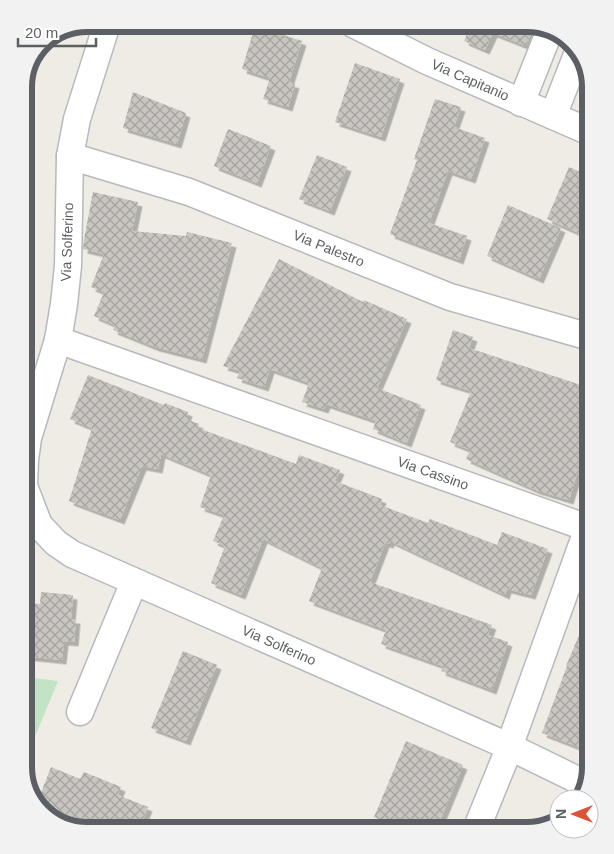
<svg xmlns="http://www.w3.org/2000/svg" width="614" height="854" font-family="Helvetica,sans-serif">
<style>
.green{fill:#c2e4c4}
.building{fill:url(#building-cross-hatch);filter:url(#shadow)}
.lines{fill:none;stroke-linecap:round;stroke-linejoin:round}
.minor-casing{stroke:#b6b9bd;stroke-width:29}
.minor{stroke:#fff;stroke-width:26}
.labels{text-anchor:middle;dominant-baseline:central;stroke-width:4.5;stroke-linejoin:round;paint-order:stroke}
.street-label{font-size:14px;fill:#5c5f64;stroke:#fff}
.rim{fill:none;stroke:#5c5f64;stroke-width:6}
</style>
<defs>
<pattern id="building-cross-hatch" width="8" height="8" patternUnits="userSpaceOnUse" patternTransform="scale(1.25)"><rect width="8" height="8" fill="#c9c6c1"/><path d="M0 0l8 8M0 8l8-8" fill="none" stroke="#a6a4a0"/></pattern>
<filter id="shadow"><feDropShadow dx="4.5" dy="4.5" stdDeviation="0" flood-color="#0004"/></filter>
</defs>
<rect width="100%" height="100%" fill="#eeece4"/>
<path class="green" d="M 24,677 L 58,681 L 24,763 Z"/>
<path class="building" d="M 471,24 L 530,24 L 535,25 L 526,46 L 493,33 L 485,50 L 464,41 Z
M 255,26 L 302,41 L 289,82 L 295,84 L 288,107 L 263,99 L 270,78 L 242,69 Z
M 355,63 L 400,79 L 381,137 L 335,122 Z
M 133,92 L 186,113 L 177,144 L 123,128 Z
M 435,99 L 461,107 L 454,127 L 485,138 L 471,179 L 448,171 L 429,223 L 467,236 L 459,260 L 390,234 L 417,160 L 414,159 Z
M 228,129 L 271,146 L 257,183 L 214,166 Z
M 317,155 L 347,167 L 330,211 L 299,199 Z
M 569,167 L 590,176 L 590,238 L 547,219 Z
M 93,192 L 138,202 L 132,231 L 186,236 L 187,232 L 232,243 L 202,359 L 155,347 L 113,330 L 115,325 L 94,316 L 104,292 L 91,287 L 104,254 L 83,249 L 84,239 Z
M 508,205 L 561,228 L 539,279 L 487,256 Z
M 279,259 L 363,302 L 364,300 L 407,319 L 377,388 L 421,405 L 407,443 L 373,429 L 376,421 L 326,404 L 324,409 L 302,402 L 309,383 L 270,369 L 264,387 L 237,378 L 240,371 L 223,366 Z
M 453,330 L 473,337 L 469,348 L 590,388 L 590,478 L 577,474 L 569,500 L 536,490 L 466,459 L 470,450 L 450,442 L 471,391 L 436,380 Z
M 88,375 L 164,405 L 165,403 L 188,412 L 186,419 L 199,424 L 198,428 L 296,464 L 299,455 L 340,470 L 335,481 L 382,499 L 380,505 L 428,523 L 430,519 L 497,545 L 502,532 L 548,549 L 531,595 L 507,589 L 505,595 L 390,541 L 389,544 L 385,543 L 370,582 L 492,625 L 488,635 L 508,642 L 492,690 L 441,671 L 443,666 L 381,644 L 386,630 L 309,601 L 322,568 L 263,539 L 241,595 L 211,583 L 225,546 L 213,541 L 224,515 L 200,507 L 211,475 L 161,454 L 158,469 L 142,466 L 120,520 L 69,501 L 92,428 L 70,419 Z
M 41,592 L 73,595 L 71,619 L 76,619 L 74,642 L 64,641 L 62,660 L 24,656 L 24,603 L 40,604 Z
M 590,609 L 590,738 L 586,750 L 542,733 L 567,666 L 566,666 Z
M 183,651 L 217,665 L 186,741 L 151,728 Z
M 406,741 L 463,765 L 436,830 L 406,830 L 374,817 Z
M 51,767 L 80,779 L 84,772 L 121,787 L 118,795 L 148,807 L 139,830 L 84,830 L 55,822 L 37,803 Z"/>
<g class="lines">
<g class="minor-casing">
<g id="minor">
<path id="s1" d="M 107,24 L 77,119 L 70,156 L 68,266 L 64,304 L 58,340 L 28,438 L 25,460 L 24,486 L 39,525 L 56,543 L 72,554 L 508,746 L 586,784"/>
<path id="s2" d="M 353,24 L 427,61 L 590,132"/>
<path d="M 521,103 L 550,30"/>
<path d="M 553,116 L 578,52"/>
<path id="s3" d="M 70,156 L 189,192 L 450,297 L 590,337"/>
<path id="s4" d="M 58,340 L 588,528 L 504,761 L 476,830"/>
<path d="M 80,712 L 134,582"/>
</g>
</g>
<use href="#minor" class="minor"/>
</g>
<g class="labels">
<g class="street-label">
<text stroke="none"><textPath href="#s2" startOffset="130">Via Capitanio</textPath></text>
<text transform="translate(67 242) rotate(-88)">Via Solferino</text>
<text stroke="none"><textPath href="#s3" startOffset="275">Via Palestro</textPath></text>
<text stroke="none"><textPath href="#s4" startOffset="398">Via Cassino</textPath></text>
<text stroke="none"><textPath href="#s1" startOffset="785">Via Solferino</textPath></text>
</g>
</g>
<path d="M0 0H614V854H0ZM87 32H527A55 55 0 0 1 582 87V767A55 55 0 0 1 527 822H87A55 55 0 0 1 32 767V87A55 55 0 0 1 87 32Z" fill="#f2f2f3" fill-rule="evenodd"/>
<path class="rim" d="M87 32H527A55 55 0 0 1 582 87V767A55 55 0 0 1 527 822H87A55 55 0 0 1 32 767V87A55 55 0 0 1 87 32Z"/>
<g transform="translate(574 814) rotate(270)"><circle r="24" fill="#ffffff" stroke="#bebfc1"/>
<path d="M0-4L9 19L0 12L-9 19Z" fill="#de523a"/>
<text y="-8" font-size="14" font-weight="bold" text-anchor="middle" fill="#5c5f64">N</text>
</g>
<path d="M18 38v8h78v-8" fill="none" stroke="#5c5f64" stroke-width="2.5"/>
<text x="25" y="38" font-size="15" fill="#5c5f64" stroke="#ffffff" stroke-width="4" paint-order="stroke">20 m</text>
</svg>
